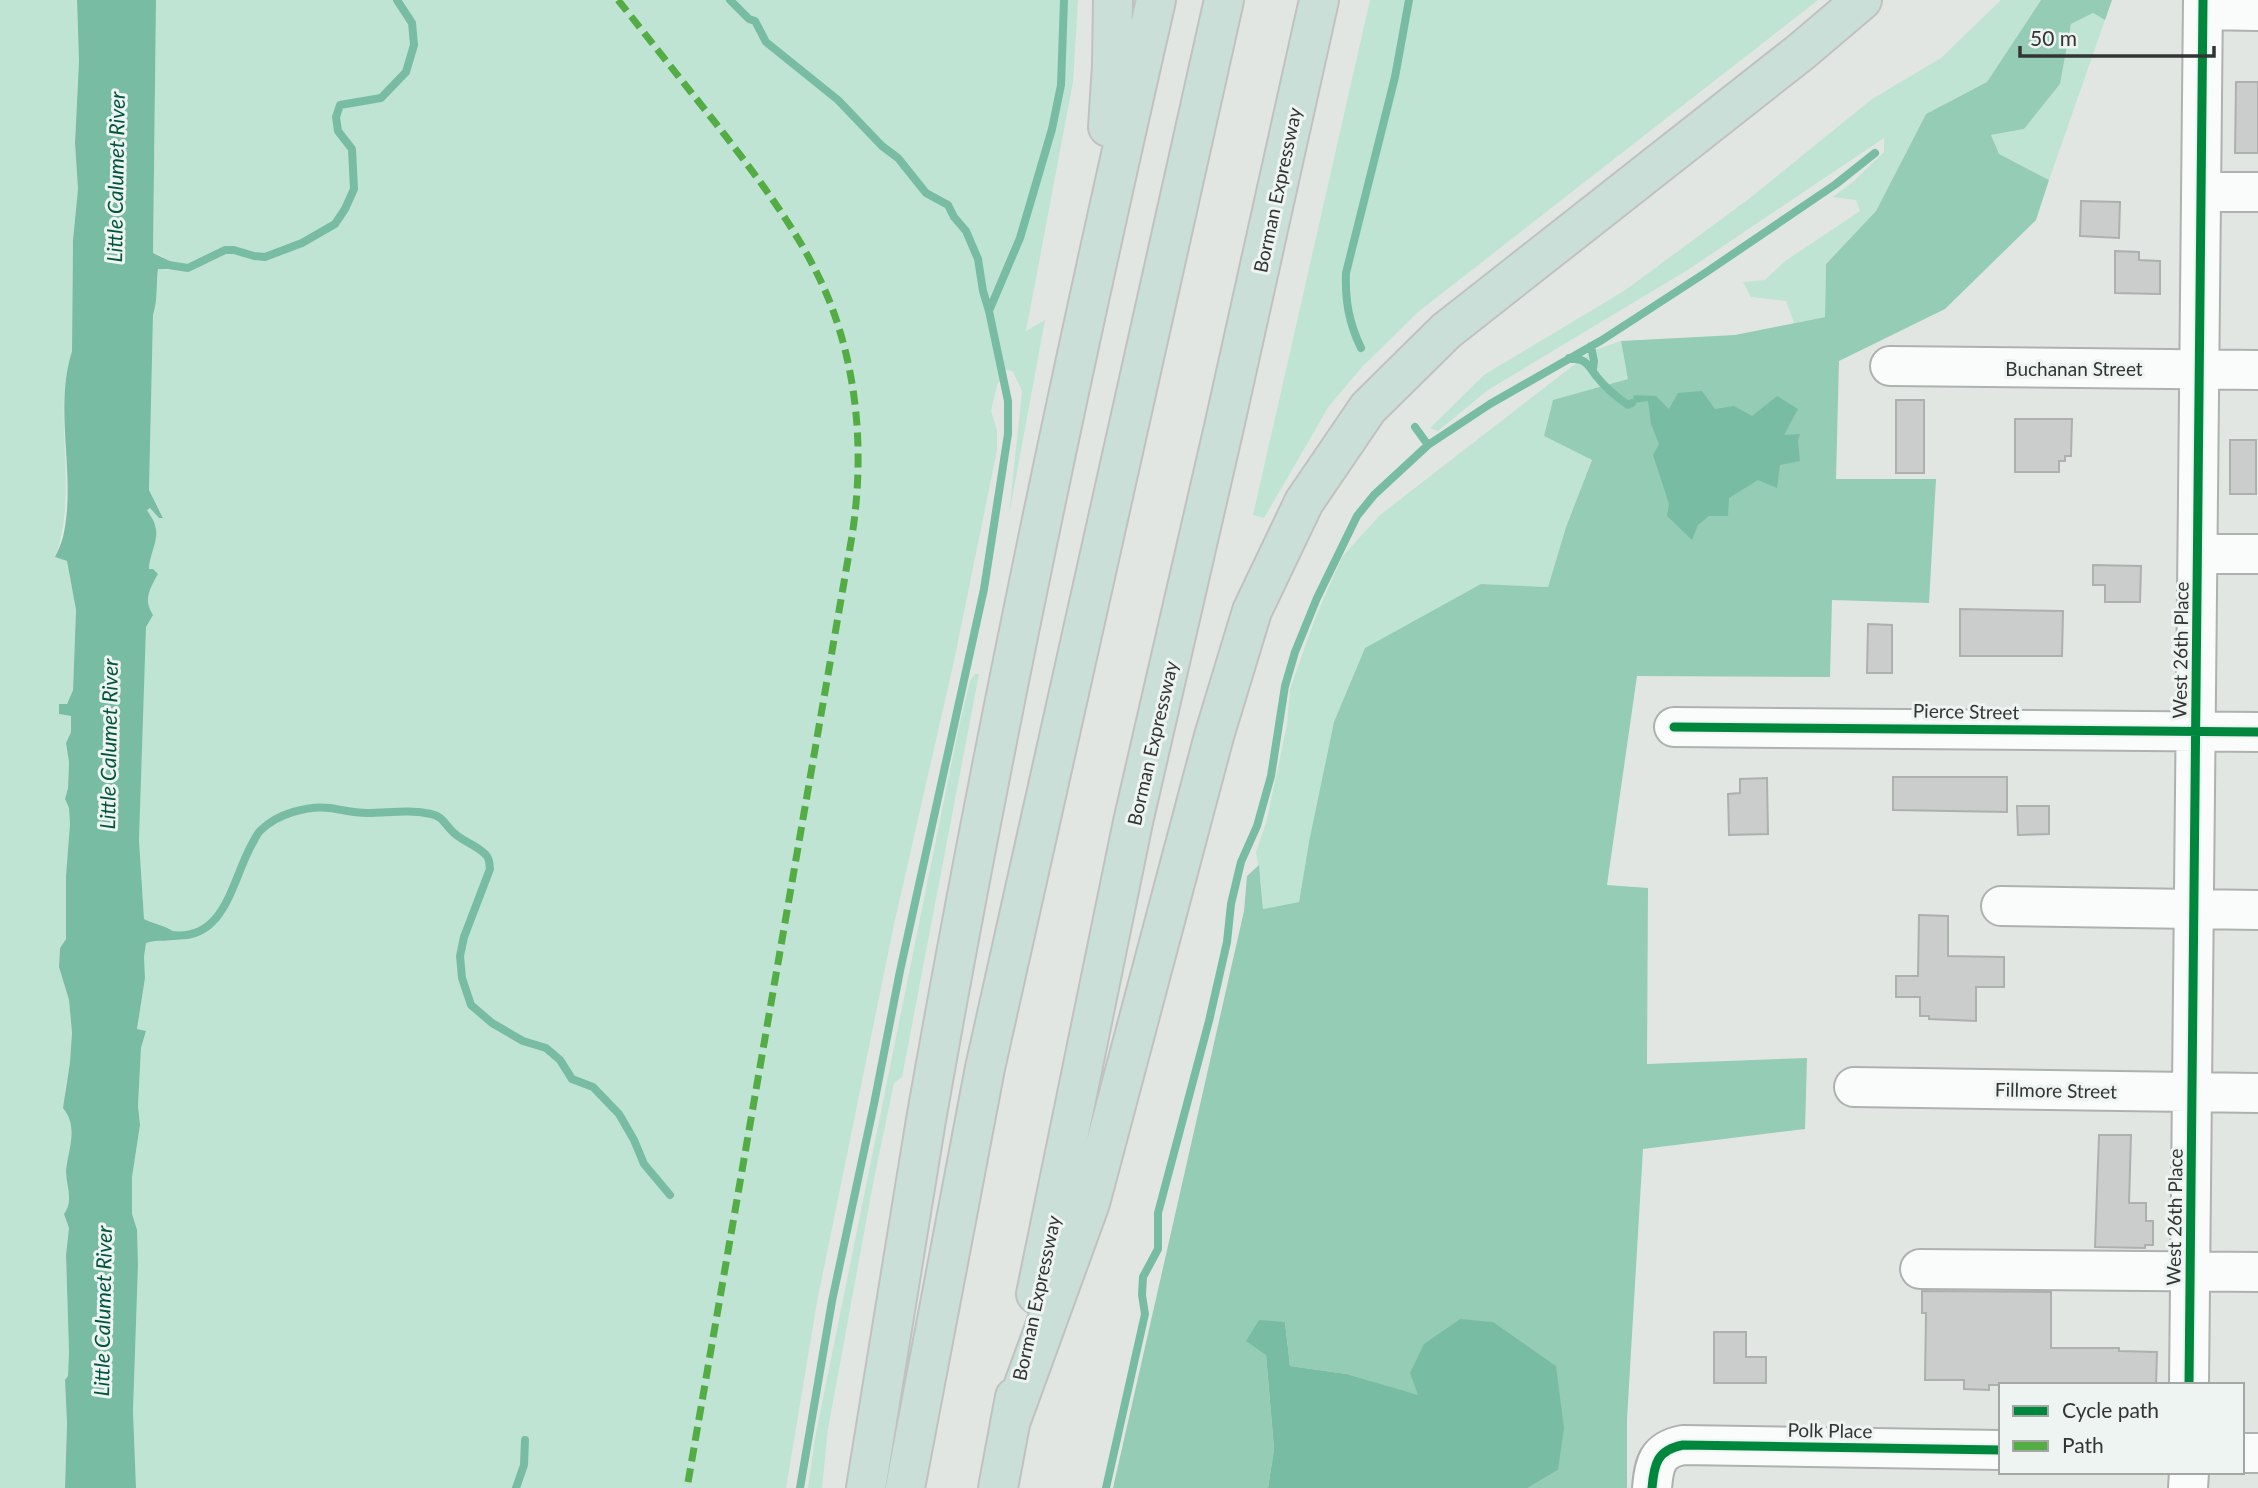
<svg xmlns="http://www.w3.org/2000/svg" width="2258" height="1488" font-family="Lato,sans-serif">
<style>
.green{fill:#bfe4d3}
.forest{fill:#95ccb6}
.water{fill:#78bda3}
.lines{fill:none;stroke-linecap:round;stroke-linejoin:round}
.stream{stroke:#78bda3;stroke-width:8}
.building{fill:#cacdcb;stroke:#adb0ae;stroke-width:2}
.minor-casing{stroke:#aeb1af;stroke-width:42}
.highway-casing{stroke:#c0c2c1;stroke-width:42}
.minor{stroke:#fafbfb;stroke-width:38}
.highway{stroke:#cadfd8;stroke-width:38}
.quiet{stroke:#54ac45;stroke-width:7;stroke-dasharray:14 7;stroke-linecap:butt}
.cycleway-casing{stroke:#edf4f1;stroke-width:13}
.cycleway{stroke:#00873e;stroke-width:9}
.labels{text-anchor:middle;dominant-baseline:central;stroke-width:6;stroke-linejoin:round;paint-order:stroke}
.street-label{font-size:19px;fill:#333534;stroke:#edf4f1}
.water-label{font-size:21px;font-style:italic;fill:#02553d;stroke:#edf4f1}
</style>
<rect width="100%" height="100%" fill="#e1e6e3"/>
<path class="green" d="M 0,0 L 77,0 L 79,61 L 75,142 L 78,189 L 73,240 L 72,351 C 51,416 80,490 55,557 L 67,561 L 76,610 L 73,690 L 66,705 L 60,704 L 60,714 L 71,716 L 71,732 L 66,743 L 69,762 L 68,788 L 65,799 L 69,808 L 70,824 L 66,876 L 66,939 L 60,948 L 59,967 L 69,1000 L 72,1033 L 70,1062 L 65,1091 L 72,1128 L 70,1154 L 66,1172 L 69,1199 L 67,1212 L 64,1214 L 69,1228 L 66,1255 L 69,1352 L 68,1376 L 65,1380 L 67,1424 L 65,1488 L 0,1488 Z
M 156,0 L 1078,0 L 1073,82 L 1026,331 L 1045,320 L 1009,515 L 1022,391 L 1013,372 L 1007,369 L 997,385 L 991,411 L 997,430 L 997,450 L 954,661 L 893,929 L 817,1302 L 786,1488 L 136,1488 L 133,1411 L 138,1265 L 132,1214 L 132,1176 L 140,1126 L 138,1106 L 141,1048 L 146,1032 L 137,1029 L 145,978 L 144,957 L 146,942 L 160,939 L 172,941 L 177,933 L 144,919 L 139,840 L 144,674 L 146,627 L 150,619 L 148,591 L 158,574 L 149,570 C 149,539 166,544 146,510 L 150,508 L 159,518 L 163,517 L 149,490 L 153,315 C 158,301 156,283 158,268 L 169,270 L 176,269 L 162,256 L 153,253 Z
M 1370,0 L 1818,0 L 1418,312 L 1362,367 L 1329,406 L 1264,518 L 1253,515 Z
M 2001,0 L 2041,0 L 1987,82 L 1926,114 L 1876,211 L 1826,264 L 1825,317 L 1794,323 L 1786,301 L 1751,297 L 1743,282 L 1765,280 L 1785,261 L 1860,211 L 1856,200 L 1833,197 L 1854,181 L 1884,152 L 1884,138 L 1686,271 L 1488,390 L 1438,431 L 1430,428 L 1484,375 L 1624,291 L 1750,198 L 1872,99 L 1941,58 Z
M 2093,13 L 2105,20 L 2049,180 L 1998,154 L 1991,135 L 2024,129 L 2060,84 L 2071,24 Z
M 1621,341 L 1629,379 L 1553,400 L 1544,436 L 1592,460 L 1566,527 L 1548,587 L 1481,584 L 1309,842 L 1299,902 L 1263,909 L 1261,881 L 1256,852 L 1266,823 L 1287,725 L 1290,689 L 1316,616 L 1342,557 L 1380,515 L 1592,351 Z
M 975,674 L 979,674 L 902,1077 L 894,1083 L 873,1184 L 828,1429 L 822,1488 L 808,1488 L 815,1438 L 958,731 L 970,681 Z"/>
<path class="forest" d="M 2041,0 L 2112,0 L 2105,20 L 2093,13 L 2071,24 L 2060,84 L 2024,129 L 1991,135 L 1999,154 L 2049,180 L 2036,220 L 1945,309 L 1839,361 L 1836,479 L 1936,479 L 1929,603 L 1832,600 L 1830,677 L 1637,676 L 1607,885 L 1648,888 L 1647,1064 L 1807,1058 L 1805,1129 L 1643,1149 L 1627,1419 L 1627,1488 L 1528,1488 L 1558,1470 L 1419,1396 L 1347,1374 L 1290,1366 L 1285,1322 L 1266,1355 L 1274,1449 L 1268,1488 L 1113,1488 L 1244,911 L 1247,876 L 1259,865 L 1263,909 L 1299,902 L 1309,842 L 1334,722 L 1365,648 L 1481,584 L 1548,587 L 1566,527 L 1592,460 L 1544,436 L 1553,400 L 1628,379 L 1621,341 L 1735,335 L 1825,317 L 1826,264 L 1876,211 L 1926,114 L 1987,82 Z"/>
<path class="water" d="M 77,0 L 156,0 L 153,253 L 176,264 L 176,269 L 158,269 C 156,284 158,300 153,315 L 149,490 L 163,518 L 159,518 L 150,508 L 147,510 C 149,514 154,520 155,525 C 160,540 149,554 149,569 L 153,569 L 158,574 C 150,588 143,600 153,615 L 146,627 L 139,840 L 144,919 C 157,926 173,926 180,939 C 168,942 159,939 146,943 L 144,957 L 145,978 L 137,1029 L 146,1031 L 141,1048 L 138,1106 L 140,1125 L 132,1177 L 132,1214 L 137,1230 L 138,1265 L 133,1411 L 136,1488 L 65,1488 L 67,1424 L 65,1380 L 68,1376 L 69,1352 L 66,1255 L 69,1228 L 64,1214 C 74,1201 66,1186 66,1171 C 68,1150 79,1127 63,1108 L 70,1062 L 72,1033 L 69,1000 L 59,967 L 60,948 L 66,939 L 66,876 L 70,824 L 69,808 L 65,799 L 68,788 L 69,762 L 66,743 L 71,732 L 71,716 L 59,714 L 59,704 L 67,704 L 73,690 L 76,610 L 67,561 L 55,557 C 58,551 61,544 63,537 C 77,477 53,411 72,351 L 73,240 L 78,189 L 75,143 L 79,61 Z
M 1702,391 L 1715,409 L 1734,406 L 1752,416 L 1777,396 L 1798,409 L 1784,435 L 1800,434 L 1798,441 L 1800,461 L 1780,465 L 1777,488 L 1758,480 L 1729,498 L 1728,516 L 1709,516 L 1698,525 L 1692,540 L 1667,516 L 1669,504 L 1653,455 L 1659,444 L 1651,424 L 1648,401 L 1632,403 L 1634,395 L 1656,396 L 1669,409 L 1678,393 Z
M 1460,1319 L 1493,1322 L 1556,1366 L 1564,1428 L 1558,1470 L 1528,1488 L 1268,1488 L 1274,1449 L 1266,1355 L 1246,1341 L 1259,1320 L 1285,1322 L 1290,1366 L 1347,1374 L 1418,1395 L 1410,1373 L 1424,1344 Z"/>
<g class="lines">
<path class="stream" d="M 730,0 L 749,19 L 755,21 L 766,42 L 838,100 L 882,146 L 898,158 L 926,193 L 948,205 L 954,217 L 966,231 L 978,259 L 983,291 L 989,311 L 1008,401 L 1008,434 L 984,589 L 900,971 L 874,1104 L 832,1301 L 800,1488
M 168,265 L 188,268 L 225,250 L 234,250 L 254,256 L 265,257 L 302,243 L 335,224 L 345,209 L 354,189 L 352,149 L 338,131 L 336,117 L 340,105 L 381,98 L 406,72 L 414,45 L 412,23 L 397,0
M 989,311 L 1020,238 L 1052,129 L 1061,85 L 1064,0
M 1591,346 L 1594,361 L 1593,369
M 1361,348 C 1349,323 1345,301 1346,273 L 1395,77 L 1409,0
M 1569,358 C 1573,359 1577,359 1581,360 C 1589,363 1592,371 1597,377 C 1605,387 1618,398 1628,405 L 1632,403
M 1415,427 L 1428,445
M 171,935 C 226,942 232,879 252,844 C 255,839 257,833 261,830 C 277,814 308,805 330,808 C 343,810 354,813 367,813 C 389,813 410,809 431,814 C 442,816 444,823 451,830 C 460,841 476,844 486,855 C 490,859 489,863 490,869 L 464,937 L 460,956 L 462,978 L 471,1005 L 492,1023 L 523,1041 L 546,1048 L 560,1060 L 572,1079 L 593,1087 L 619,1114 L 634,1140 L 644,1164 L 670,1195
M 516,1488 L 524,1465 L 525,1440
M 1106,1488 L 1145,1314 L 1142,1295 L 1143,1277 L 1158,1249 L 1158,1213 L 1209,1021 L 1227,942 L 1231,904 L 1241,862 L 1257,826 L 1271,776 L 1285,686 L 1295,652 L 1317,598 L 1357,516 L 1374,495 L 1428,445 L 1490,404 L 1602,340 L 1705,273 L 1836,184 L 1875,153"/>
</g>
<path class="building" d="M 2236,82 L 2258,82 L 2258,153 L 2235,153 Z
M 2081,201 L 2120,202 L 2119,238 L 2080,236 Z
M 2115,251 L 2139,252 L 2139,260 L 2160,261 L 2160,294 L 2115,293 Z
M 1896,400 L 1924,400 L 1924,473 L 1896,473 Z
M 2015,419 L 2072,419 L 2071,456 L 2065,456 L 2065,461 L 2059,461 L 2059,472 L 2015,472 Z
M 2230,440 L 2256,440 L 2256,494 L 2230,494 Z
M 2093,565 L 2141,566 L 2140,602 L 2105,602 L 2105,585 L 2093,585 Z
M 1960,609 L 2063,611 L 2062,656 L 1960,656 Z
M 1868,624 L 1892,625 L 1892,673 L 1867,673 Z
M 1893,777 L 2007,777 L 2007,812 L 1893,810 Z
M 1767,778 L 1768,834 L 1729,835 L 1728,794 L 1740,793 L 1740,779 Z
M 2017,806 L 2049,806 L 2049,834 L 2018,835 Z
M 1919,915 L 1948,916 L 1948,956 L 2004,957 L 2004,987 L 1976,987 L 1976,1021 L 1929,1019 L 1929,1016 L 1920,1016 L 1920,997 L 1896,997 L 1896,976 L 1918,976 Z
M 2099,1135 L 2131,1135 L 2129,1203 L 2146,1203 L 2146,1221 L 2153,1221 L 2153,1245 L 2145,1245 L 2145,1248 L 2095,1247 Z
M 1922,1291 L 2051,1292 L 2051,1348 L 2119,1348 L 2119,1351 L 2157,1352 L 2156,1385 L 1989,1385 L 1989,1390 L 1964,1389 L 1964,1380 L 1925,1380 L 1926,1313 L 1922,1313 Z
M 1714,1332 L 1746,1332 L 1746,1357 L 1766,1357 L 1766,1383 L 1714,1383 Z"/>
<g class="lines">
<g class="minor-casing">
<path id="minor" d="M 2203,10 L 2258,11
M 2202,192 L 2258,192
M 1890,366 L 2258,370
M 2198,554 L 2258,554
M 1674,727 L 2258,732
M 2001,906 L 2258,910
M 1854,1087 L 2258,1093
M 1920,1269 L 2258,1272
M 2189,1385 L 2203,0
M 2242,1453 L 2258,1453
M 1652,1488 C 1654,1464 1657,1450 1683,1445 L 2001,1450
M 2188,1488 L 2189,1472"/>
</g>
<g class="highway-casing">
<path id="highway" d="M 1108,127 L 1112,65 L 1113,0
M 1036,1294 L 1133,822 L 1224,427 L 1319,0
M 1010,1423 L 1090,1203 L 1214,736 L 1252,611 L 1304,502 L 1368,408 L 1446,331 L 1802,51 L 1862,0
M 866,1488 C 886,1365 905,1242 926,1120 C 992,744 1071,371 1156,0
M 905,1488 L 985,1068 L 1224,0
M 998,1488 L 1015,1397"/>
</g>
<use href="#minor" class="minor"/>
<use href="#highway" class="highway"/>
<path class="quiet" d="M 618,0 C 650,40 682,81 714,121 C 758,178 805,238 831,305 C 859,379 864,459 852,536 L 687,1488"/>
<g class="cycleway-casing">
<path id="cycleway" d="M 1674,727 L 2258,732
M 2189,1385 L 2203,0
M 1652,1488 C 1654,1464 1657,1450 1683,1445 L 2001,1450"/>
</g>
<use href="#cycleway" class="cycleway"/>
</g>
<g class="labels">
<g class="street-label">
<text transform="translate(1277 190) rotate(-78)">Borman Expressway</text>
<text x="2074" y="368">Buchanan Street</text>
<text transform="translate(2180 650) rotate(-89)">West 26th Place</text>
<text transform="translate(1966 711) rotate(1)">Pierce Street</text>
<text transform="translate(1152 743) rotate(-77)">Borman Expressway</text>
<text transform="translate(2056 1090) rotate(1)">Fillmore Street</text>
<text transform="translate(2174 1217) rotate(-89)">West 26th Place</text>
<text transform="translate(1036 1298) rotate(-78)">Borman Expressway</text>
<text transform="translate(1830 1430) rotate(1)">Polk Place</text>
</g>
<g class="water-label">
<text transform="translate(115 177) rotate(-89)">Little Calumet River</text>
<text transform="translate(108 744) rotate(-89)">Little Calumet River</text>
<text transform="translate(102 1311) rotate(-89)">Little Calumet River</text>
</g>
</g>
<rect x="1999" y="1383" width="245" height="91" fill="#edf4f1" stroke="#a3a8a5" stroke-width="2"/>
<rect x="2013" y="1406" width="35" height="10" fill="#00873e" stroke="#a3a8a5" stroke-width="2"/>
<text x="2062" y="1418" font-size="21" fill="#333534">Cycle path</text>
<rect x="2013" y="1441" width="35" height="10" fill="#54ac45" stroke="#a3a8a5" stroke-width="2"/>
<text x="2062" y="1453" font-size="21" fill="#333534">Path</text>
<path d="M2020 46v10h194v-10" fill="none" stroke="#333534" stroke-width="3.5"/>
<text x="2030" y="46" font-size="21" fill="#333534" stroke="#edf4f1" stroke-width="5" paint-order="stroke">50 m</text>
</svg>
